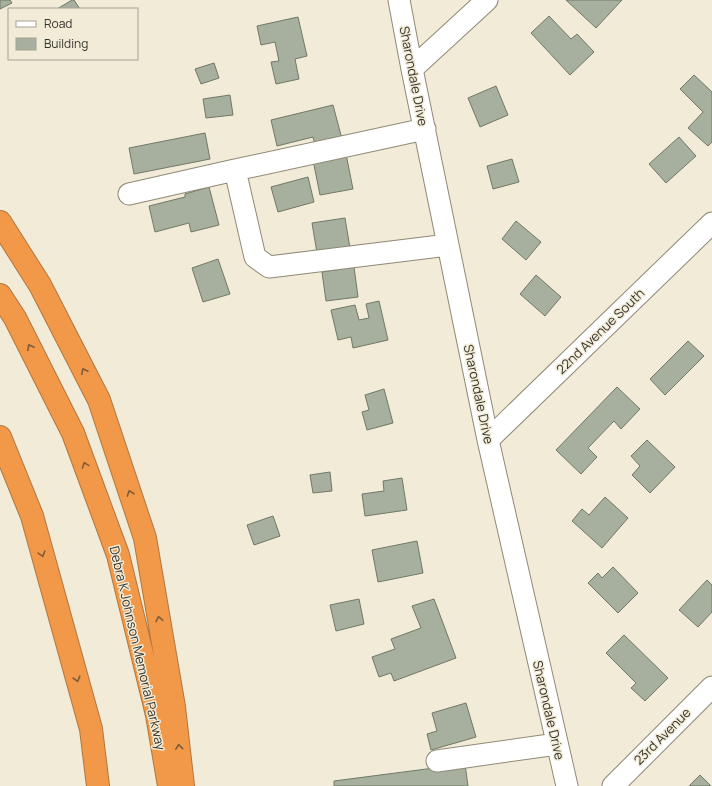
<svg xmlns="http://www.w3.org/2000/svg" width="712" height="786" font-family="Manrope,sans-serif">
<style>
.building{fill:#a7b09e;stroke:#707867}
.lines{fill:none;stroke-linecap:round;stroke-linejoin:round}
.minor-casing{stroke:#8f8977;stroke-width:23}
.highway-casing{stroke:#b0763f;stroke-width:24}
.minor{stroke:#fff;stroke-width:21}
.highway{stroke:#f29949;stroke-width:22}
.oneway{stroke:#815c38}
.labels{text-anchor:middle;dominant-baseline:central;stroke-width:3;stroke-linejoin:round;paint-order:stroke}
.street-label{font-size:13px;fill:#36342c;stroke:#f1ebd7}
</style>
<rect width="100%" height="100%" fill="#f1ebd7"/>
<path class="building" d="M 0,0 L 10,0 L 12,3 L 0,9 Z
M 72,0 L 74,0 L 80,9 L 57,9 Z
M 566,0 L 622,0 L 596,28 Z
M 549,16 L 571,39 L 577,34 L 594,52 L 570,75 L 531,33 Z
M 298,17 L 307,56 L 295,59 L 299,79 L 276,84 L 271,62 L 279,61 L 275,42 L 261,45 L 257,26 Z
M 214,63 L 219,78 L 201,84 L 195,69 Z
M 694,75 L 712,92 L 712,142 L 708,146 L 688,128 L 703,112 L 680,89 Z
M 496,86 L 508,115 L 480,127 L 468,98 Z
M 230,95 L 233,115 L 206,118 L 203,99 Z
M 333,105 L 342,139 L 315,145 L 313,137 L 277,146 L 271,120 Z
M 205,133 L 210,159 L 134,174 L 129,148 Z
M 679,137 L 696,156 L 666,183 L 649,164 Z
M 346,154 L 353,189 L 320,195 L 313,160 Z
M 512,159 L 519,182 L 493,189 L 487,166 Z
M 308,177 L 314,202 L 278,212 L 271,187 Z
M 209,187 L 219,225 L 191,232 L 189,223 L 155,232 L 149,206 L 185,197 L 185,194 Z
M 345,218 L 350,248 L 317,253 L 312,223 Z
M 516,221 L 541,242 L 526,260 L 502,239 Z
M 218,259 L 230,294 L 203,302 L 192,268 Z
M 354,267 L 358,297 L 326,301 L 322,272 Z
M 536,275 L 561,297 L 545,316 L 520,294 Z
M 379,301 L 388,340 L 353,348 L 351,337 L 338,340 L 331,310 L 355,305 L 359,320 L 369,318 L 366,304 Z
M 688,341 L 704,356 L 665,395 L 650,379 Z
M 617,387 L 640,409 L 621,429 L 614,421 L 588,448 L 597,457 L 581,474 L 556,450 Z
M 384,389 L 393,423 L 367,430 L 362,412 L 369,410 L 365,395 Z
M 647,440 L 675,467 L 650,493 L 632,475 L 640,466 L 631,456 Z
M 330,472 L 332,491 L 313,493 L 310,475 Z
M 402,478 L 407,510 L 365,516 L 362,494 L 384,491 L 383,481 Z
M 605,497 L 628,518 L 602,548 L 572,521 L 582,509 L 589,515 Z
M 273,516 L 280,536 L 254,545 L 247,525 Z
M 417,541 L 423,573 L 378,582 L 372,550 Z
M 613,567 L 638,593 L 618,613 L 588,583 L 598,573 L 602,578 Z
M 707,580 L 712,585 L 712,612 L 698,627 L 679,610 Z
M 359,599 L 364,624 L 336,631 L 330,605 Z
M 434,599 L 456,658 L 394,681 L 391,673 L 379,677 L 372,657 L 395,649 L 391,639 L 421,628 L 412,606 Z
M 624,635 L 668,678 L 645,701 L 631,688 L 636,683 L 606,653 Z
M 466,703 L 476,737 L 431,750 L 427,734 L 437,731 L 432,713 Z
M 465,764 L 468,786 L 334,786 L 334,781 Z
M 700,775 L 711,786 L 689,786 Z"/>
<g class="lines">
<g class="minor-casing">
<path id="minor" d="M 399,0 L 412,69 L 488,440 L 567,786
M 412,69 L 487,0
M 425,129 L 235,170 L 255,257 L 269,267 L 448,245
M 129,194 L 235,170
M 488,440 L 712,223
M 437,761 L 557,744
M 613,786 L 712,687"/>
</g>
<g class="highway-casing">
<path id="highway" d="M 0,222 L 40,285 L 99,400 L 145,538 L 174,707 L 183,786
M 0,295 L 15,318 L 73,433 L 118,555 L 157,715 L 169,786
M 0,437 L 32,516 L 91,729 L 98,786"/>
</g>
<use href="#minor" class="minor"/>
<use href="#highway" class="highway"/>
</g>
<defs><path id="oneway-chevron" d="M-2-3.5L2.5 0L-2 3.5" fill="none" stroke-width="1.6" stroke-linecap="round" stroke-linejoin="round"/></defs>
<g class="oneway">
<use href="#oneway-chevron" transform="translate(30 347) rotate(-117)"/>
<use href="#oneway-chevron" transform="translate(84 371) rotate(-117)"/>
<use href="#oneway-chevron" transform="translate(85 465) rotate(-110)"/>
<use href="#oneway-chevron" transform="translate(130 493) rotate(-109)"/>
<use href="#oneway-chevron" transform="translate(42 554) rotate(74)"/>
<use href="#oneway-chevron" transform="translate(159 619) rotate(-100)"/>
<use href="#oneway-chevron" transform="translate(77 679) rotate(74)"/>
<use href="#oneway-chevron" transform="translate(179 747) rotate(-96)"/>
</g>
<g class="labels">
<g class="street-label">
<text transform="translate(414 76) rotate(79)">Sharondale Drive</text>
<text transform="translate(600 331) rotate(-44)">22nd Avenue South</text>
<text transform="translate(479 394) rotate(78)">Sharondale Drive</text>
<text transform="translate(138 648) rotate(77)">Debra K Johnson Memorial Parkway</text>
<text transform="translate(549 710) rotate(77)">Sharondale Drive</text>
<text transform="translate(662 736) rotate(-45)">23rd Avenue</text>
</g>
</g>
<rect x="8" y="8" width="130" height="52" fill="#f1ebd7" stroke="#a6a293"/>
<rect x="16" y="21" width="20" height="6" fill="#ffffff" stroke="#a6a293"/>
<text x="44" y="28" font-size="12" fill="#36342c">Road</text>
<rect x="16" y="38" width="20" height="12" fill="#a7b09e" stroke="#a6a293"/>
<text x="44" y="48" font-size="12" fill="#36342c">Building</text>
</svg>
